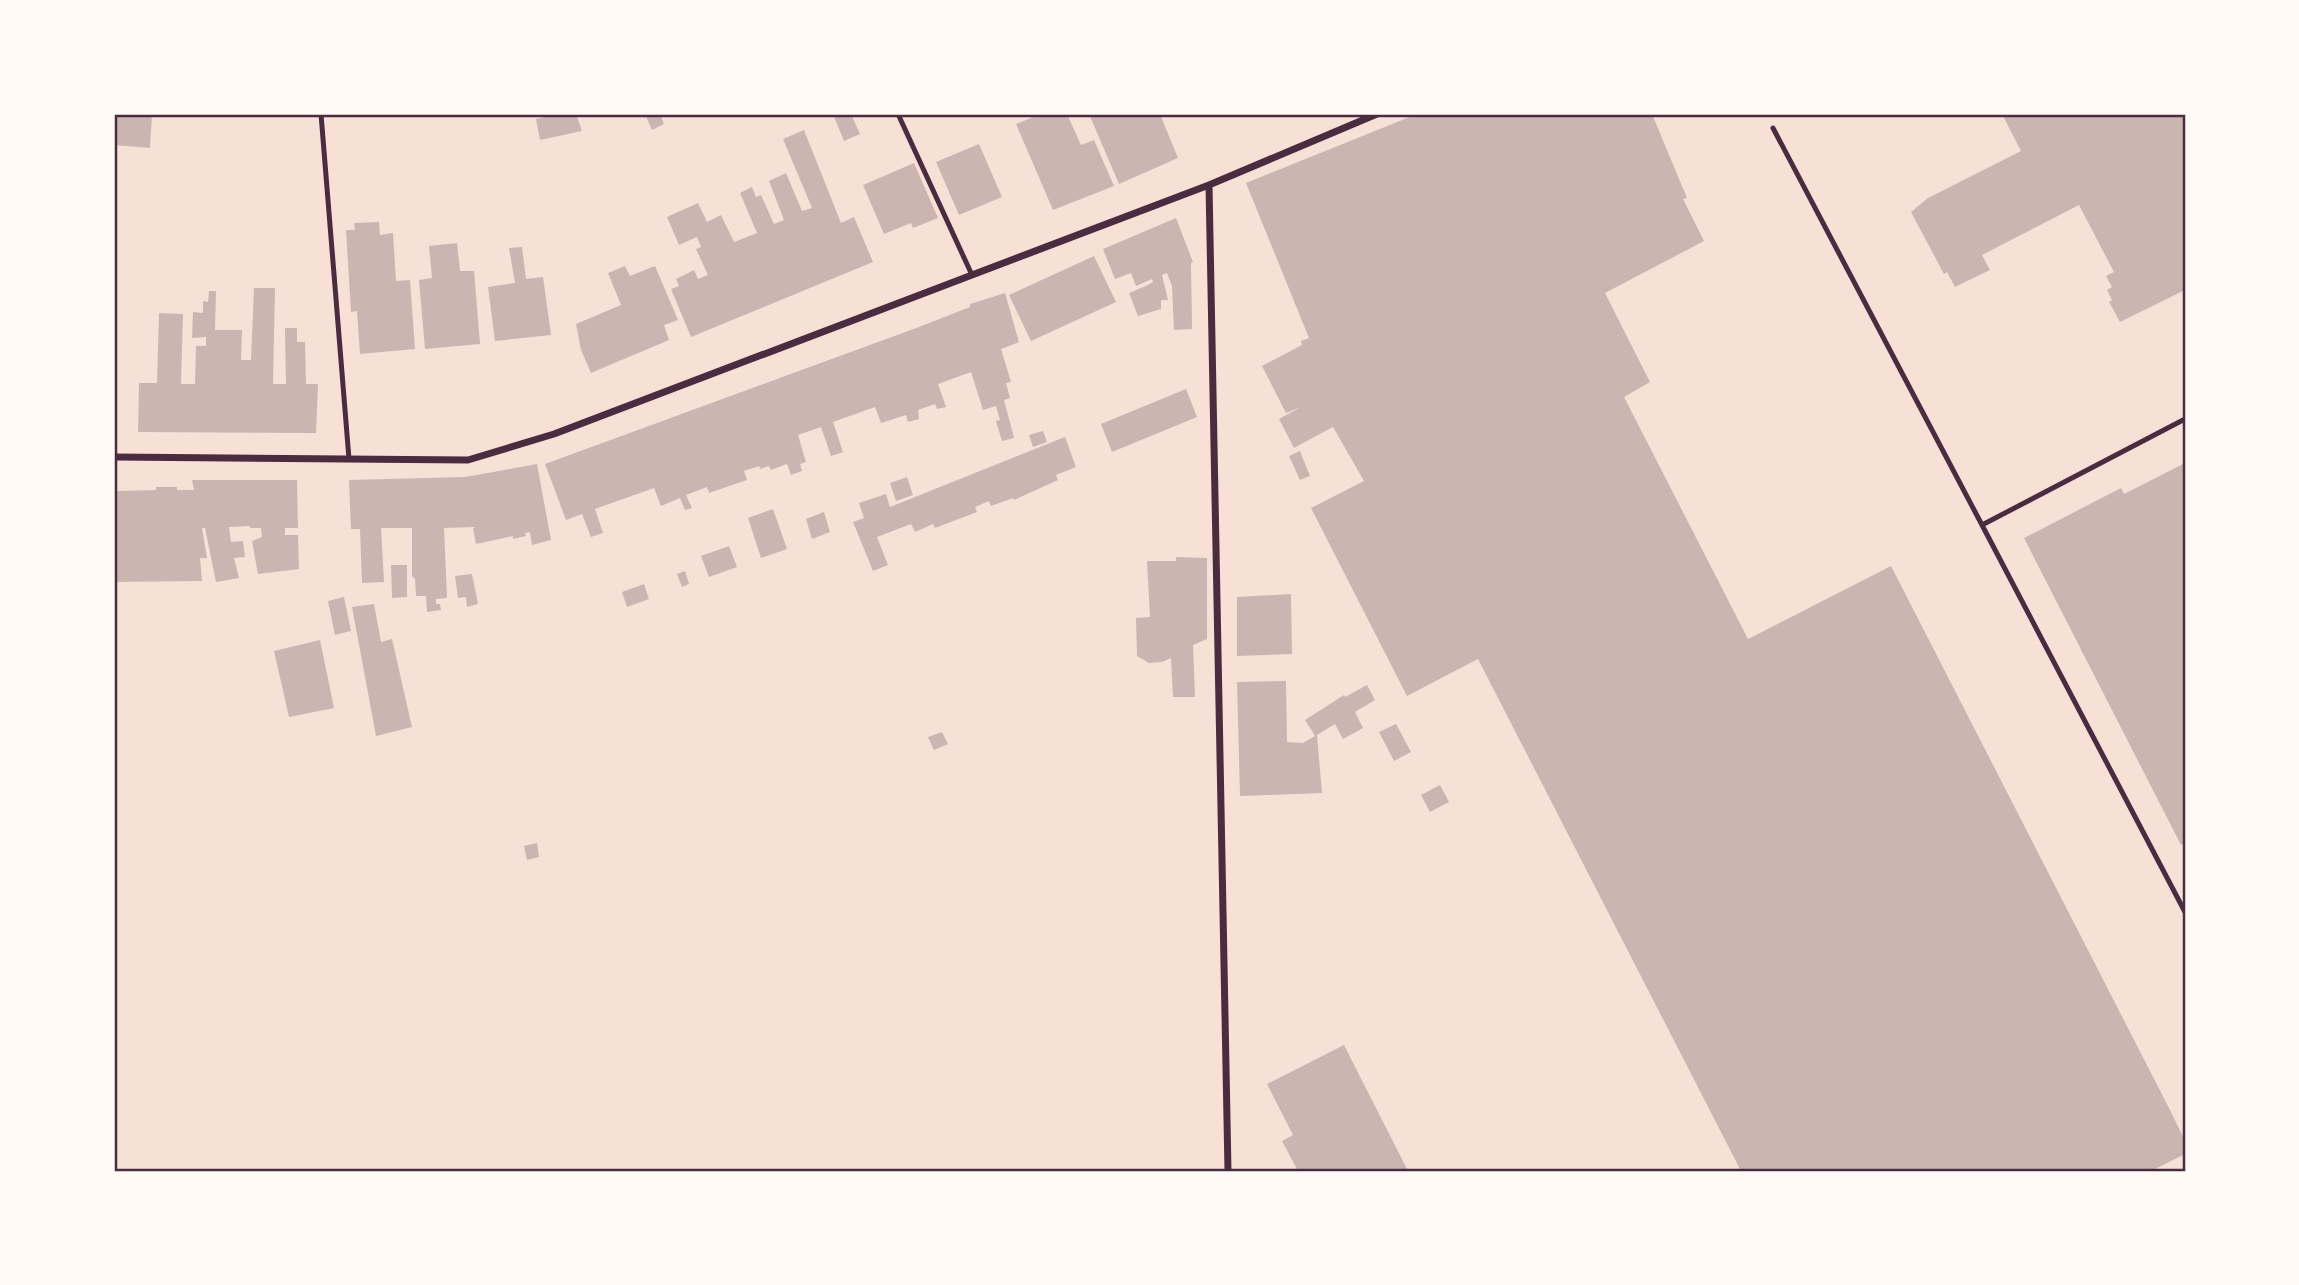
<svg xmlns="http://www.w3.org/2000/svg" width="2299" height="1285" font-family="Arial,sans-serif">
<style>
.building{fill:#ccb4b1}
.lines{fill:none;stroke-linecap:round;stroke-linejoin:round}
.service{stroke:#4a2c40;stroke-width:5}
.minor{stroke:#4a2c40;stroke-width:7}
.neatline{fill:none;stroke:#4a2c40;stroke-width:2.5}
</style>
<rect width="100%" height="100%" fill="#f7e1d7"/>
<path class="building" d="M 114,114 L 152,114 L 150,148 L 114,145 Z
M 558,114 L 576,114 L 582,131 L 540,140 L 536,119 Z
M 645,114 L 660,114 L 664,124 L 652,130 Z
M 833,114 L 851,114 L 860,134 L 844,141 Z
M 1041,114 L 1067,114 L 1081,145 L 1094,140 L 1114,186 L 1053,210 L 1016,124 Z
M 1089,114 L 1160,114 L 1178,158 L 1119,184 Z
M 1417,114 L 1652,114 L 1687,198 L 1683,199 L 1704,241 L 1605,293 L 1650,382 L 1624,397 L 1748,639 L 1891,566 L 2170,1110 L 2185,1141 L 2185,1154 L 2151,1171 L 1741,1171 L 1478,659 L 1407,696 L 1311,508 L 1364,481 L 1333,427 L 1294,448 L 1279,419 L 1301,407 L 1286,413 L 1262,366 L 1302,345 L 1301,341 L 1309,338 L 1246,183 Z
M 2002,114 L 2185,114 L 2185,290 L 2120,322 L 2109,302 L 2112,300 L 2107,290 L 2112,287 L 2106,276 L 2114,272 L 2079,205 L 1982,255 L 1990,270 L 1955,287 L 1947,272 L 1944,274 L 1911,212 L 1928,198 L 2021,151 Z
M 804,130 L 841,223 L 854,217 L 873,262 L 691,337 L 671,289 L 679,286 L 676,279 L 694,270 L 698,279 L 708,275 L 696,249 L 701,247 L 697,237 L 679,245 L 667,217 L 698,203 L 707,222 L 721,215 L 734,242 L 757,233 L 740,193 L 752,187 L 756,197 L 761,195 L 774,224 L 784,220 L 769,181 L 786,173 L 802,211 L 812,208 L 783,139 Z
M 979,144 L 1002,197 L 959,215 L 936,162 Z
M 914,163 L 938,218 L 913,228 L 911,223 L 884,234 L 863,185 Z
M 1176,218 L 1193,262 L 1191,263 L 1192,329 L 1174,330 L 1172,286 L 1167,273 L 1162,275 L 1168,300 L 1161,300 L 1161,309 L 1138,316 L 1129,293 L 1148,285 L 1153,282 L 1152,279 L 1136,286 L 1131,273 L 1115,279 L 1103,249 Z
M 379,222 L 380,235 L 393,233 L 396,281 L 410,280 L 415,349 L 360,354 L 357,311 L 351,312 L 346,230 L 355,230 L 354,223 Z
M 457,243 L 460,271 L 474,271 L 480,344 L 425,349 L 419,280 L 432,278 L 429,246 Z
M 522,247 L 526,279 L 543,277 L 551,335 L 495,341 L 488,287 L 515,283 L 509,248 Z
M 1094,256 L 1116,302 L 1031,341 L 1009,295 Z
M 625,266 L 630,276 L 655,266 L 678,320 L 664,325 L 669,340 L 591,373 L 581,350 L 576,324 L 621,305 L 608,273 Z
M 254,288 L 275,288 L 273,384 L 286,384 L 285,328 L 297,328 L 297,342 L 305,342 L 306,384 L 318,384 L 316,433 L 138,432 L 139,383 L 157,383 L 159,313 L 183,314 L 181,384 L 195,384 L 196,346 L 206,346 L 206,337 L 192,338 L 193,312 L 203,313 L 203,301 L 208,302 L 209,291 L 216,291 L 215,330 L 242,330 L 241,360 L 251,360 Z
M 1005,293 L 1019,342 L 1001,349 L 1011,382 L 1006,383 L 1010,398 L 1004,400 L 1014,438 L 1002,441 L 996,421 L 1000,420 L 996,406 L 983,410 L 971,372 L 938,384 L 946,407 L 937,409 L 935,404 L 918,410 L 919,419 L 908,422 L 906,415 L 881,423 L 875,407 L 833,422 L 843,452 L 831,456 L 821,427 L 798,435 L 806,462 L 800,464 L 802,471 L 791,475 L 787,464 L 771,470 L 769,466 L 760,469 L 759,466 L 744,471 L 747,480 L 709,493 L 707,487 L 686,495 L 692,508 L 685,510 L 680,498 L 661,506 L 654,488 L 595,509 L 603,533 L 591,537 L 582,514 L 566,520 L 545,464 L 919,327 L 970,307 L 970,304 Z
M 1186,389 L 1197,417 L 1112,452 L 1101,424 Z
M 1043,431 L 1047,442 L 1033,447 L 1029,435 Z
M 1065,437 L 1076,467 L 1056,475 L 1058,480 L 1014,500 L 1013,498 L 991,506 L 989,501 L 975,507 L 977,512 L 935,528 L 933,524 L 915,532 L 911,524 L 877,537 L 888,565 L 873,571 L 853,522 L 864,518 L 859,503 L 886,494 L 890,507 Z
M 1300,451 L 1310,476 L 1300,480 L 1289,456 Z
M 2185,463 L 2185,843 L 2181,845 L 2024,538 L 2121,488 L 2124,494 Z
M 537,464 L 551,540 L 532,545 L 530,532 L 525,533 L 526,536 L 513,539 L 513,536 L 476,544 L 473,529 L 475,527 L 444,528 L 447,598 L 436,599 L 436,604 L 440,604 L 441,610 L 427,612 L 426,596 L 416,596 L 415,579 L 412,576 L 412,528 L 381,528 L 384,582 L 362,583 L 360,529 L 351,529 L 349,480 L 465,477 Z
M 907,477 L 913,495 L 896,501 L 890,483 Z
M 192,480 L 297,480 L 298,528 L 285,528 L 285,535 L 298,535 L 299,569 L 258,574 L 252,541 L 262,537 L 261,528 L 250,528 L 250,526 L 229,527 L 231,542 L 243,541 L 245,557 L 234,558 L 239,578 L 216,582 L 205,528 L 202,528 L 207,558 L 200,558 L 202,581 L 114,582 L 114,487 L 117,487 L 117,491 L 156,490 L 156,487 L 177,487 L 177,490 L 194,490 Z
M 773,509 L 787,549 L 761,558 L 748,518 Z
M 824,512 L 830,532 L 812,539 L 806,519 Z
M 729,546 L 737,567 L 709,577 L 701,556 Z
M 1176,557 L 1207,558 L 1207,639 L 1193,645 L 1195,697 L 1173,697 L 1171,658 L 1162,662 L 1149,663 L 1137,656 L 1136,618 L 1150,617 L 1147,561 L 1176,561 Z
M 391,565 L 407,565 L 407,597 L 392,598 Z
M 685,571 L 689,584 L 682,587 L 677,574 Z
M 472,574 L 478,604 L 467,607 L 466,597 L 458,598 L 455,576 Z
M 644,584 L 649,599 L 627,607 L 622,592 Z
M 1291,594 L 1292,654 L 1237,656 L 1237,597 Z
M 344,597 L 351,631 L 335,635 L 328,601 Z
M 374,604 L 381,642 L 392,639 L 412,727 L 376,736 L 352,607 Z
M 320,640 L 334,708 L 289,717 L 274,651 Z
M 1286,681 L 1287,742 L 1303,743 L 1315,736 L 1305,720 L 1344,695 L 1345,697 L 1367,685 L 1375,700 L 1355,712 L 1363,728 L 1343,739 L 1335,724 L 1317,735 L 1322,793 L 1240,796 L 1237,682 Z
M 1396,724 L 1411,752 L 1394,761 L 1379,732 Z
M 942,732 L 948,744 L 934,750 L 928,737 Z
M 1440,785 L 1449,802 L 1430,812 L 1421,795 Z
M 537,843 L 539,857 L 527,860 L 524,846 Z
M 1344,1045 L 1408,1171 L 1298,1171 L 1282,1141 L 1293,1135 L 1267,1084 Z"/>
<g class="lines">
<path class="service" d="M 321,114 L 349,459
M 898,114 L 972,275
M 1773,128 L 1982,525
M 2185,419 L 1982,525 L 2185,912"/>
<path class="minor" d="M 1209,185 L 1228,1171
M 114,457 L 468,460 L 554,434 L 972,275 L 1209,185 L 1377,114"/>
</g>
<rect width="2299" height="1285" fill="none" stroke="#fffaf5" stroke-width="231"/>
<rect x="116" y="116" width="2068" height="1054" class="neatline"/>
</svg>
